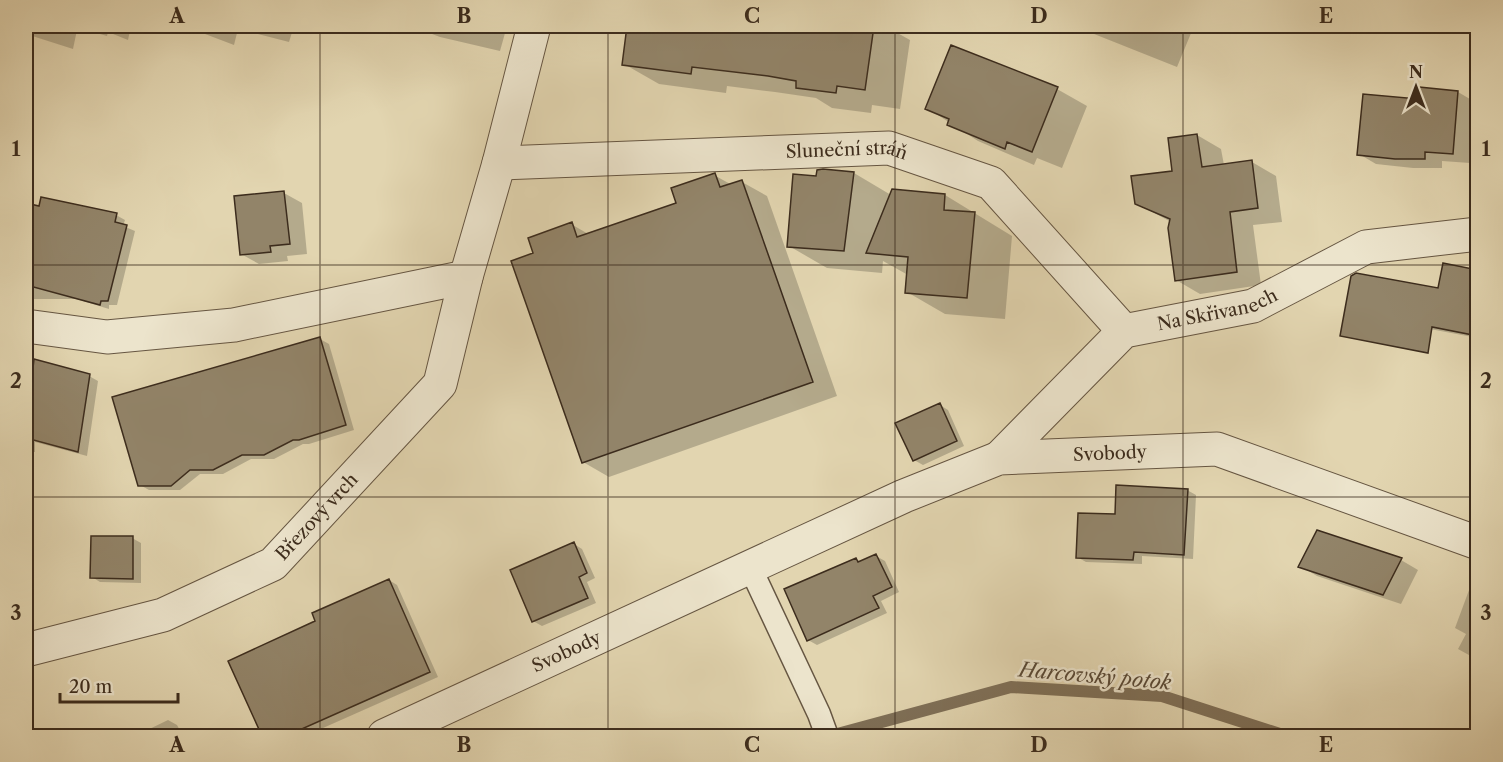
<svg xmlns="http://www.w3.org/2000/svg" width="1503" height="762" font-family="'Libre Caslon Text',serif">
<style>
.shadow{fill:#0003}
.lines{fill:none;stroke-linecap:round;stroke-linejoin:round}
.stream{stroke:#7e6f57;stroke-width:12}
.building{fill:#928469;stroke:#3c2c1d;stroke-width:1.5}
.service-casing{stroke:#665642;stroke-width:25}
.minor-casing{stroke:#665642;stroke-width:35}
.service{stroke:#ece4cc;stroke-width:22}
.minor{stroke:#ece4cc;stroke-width:33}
.grid{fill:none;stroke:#3c2c1d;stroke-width:1.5;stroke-opacity:0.55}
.labels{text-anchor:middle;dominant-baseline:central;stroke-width:5;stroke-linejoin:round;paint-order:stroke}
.street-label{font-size:18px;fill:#3c2c1d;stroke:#ece4cc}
.water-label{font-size:20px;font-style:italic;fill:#584835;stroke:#ece4cc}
.neatline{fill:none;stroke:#3c2c1d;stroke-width:2}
.grid-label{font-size:20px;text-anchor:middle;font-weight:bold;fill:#3c2c1d}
</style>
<rect width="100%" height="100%" fill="#e2d5b0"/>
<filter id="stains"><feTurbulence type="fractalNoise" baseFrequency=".00333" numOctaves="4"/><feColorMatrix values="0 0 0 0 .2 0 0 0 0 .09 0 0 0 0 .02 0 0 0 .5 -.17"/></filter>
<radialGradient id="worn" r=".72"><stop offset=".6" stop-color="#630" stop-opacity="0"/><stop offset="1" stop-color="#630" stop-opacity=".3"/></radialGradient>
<path class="shadow" d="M 26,26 L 131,26 L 128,40 L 108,32 L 107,36 L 79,28 L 79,30 L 77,30 L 73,49 L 26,34 Z
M 184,26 L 294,26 L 289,42 L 238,29 L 234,45 Z
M 330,26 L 346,26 L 344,31 Z
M 411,26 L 507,26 L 500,51 L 440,37 Z
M 629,26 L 885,26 L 910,40 L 900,109 L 872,105 L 871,113 L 832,108 L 816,98 L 775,92 L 727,86 L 726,93 L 659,84 L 624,64 Z
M 1074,26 L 1194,26 L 1177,67 Z
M 951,46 L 1057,89 L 1087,106 L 1062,168 L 1037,158 L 1034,165 L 978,141 L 927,108 Z
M 1421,88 L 1458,92 L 1475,102 L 1470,163 L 1442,161 L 1442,168 L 1413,168 L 1376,164 L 1359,154 L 1420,101 Z
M 1197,135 L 1221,149 L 1224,165 L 1252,162 L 1276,176 L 1282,222 L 1253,225 L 1261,285 L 1200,294 L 1176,280 L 1171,222 L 1136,203 L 1174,172 Z
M 854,173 L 891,195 L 945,195 L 1012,236 L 1005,319 L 945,314 L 907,292 L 908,275 L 883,261 L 882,273 L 827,268 L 789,246 L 818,178 Z
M 714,175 L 732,185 L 742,182 L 767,196 L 837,396 L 609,477 L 583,462 L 534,254 L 571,224 L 590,235 L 678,204 Z
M 284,193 L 302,203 L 307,254 L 287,256 L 288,261 L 259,264 L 241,254 Z
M 26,207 L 116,215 L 125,220 L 123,226 L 135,231 L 117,305 L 109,305 L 109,309 L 76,299 L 26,299 Z
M 1478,271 L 1478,338 L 1355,315 L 1440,290 Z
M 320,339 L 329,344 L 354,430 L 309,444 L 303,444 L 274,459 L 251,459 L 223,474 L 200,474 L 180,490 L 149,490 L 140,485 Z
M 26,366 L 89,376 L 98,381 L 87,456 L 35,442 L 35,452 L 26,452 Z
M 940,405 L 948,410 L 964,446 L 923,465 L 914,460 Z
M 1187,490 L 1196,495 L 1193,559 L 1142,556 L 1142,564 L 1086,562 L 1077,557 L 1116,516 Z
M 1318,532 L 1401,560 L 1418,570 L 1401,604 L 1317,576 L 1300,566 Z
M 132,538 L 141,543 L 141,583 L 100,582 L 92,577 Z
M 574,544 L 582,549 L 595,578 L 587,582 L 596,603 L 542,626 L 533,621 Z
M 876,556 L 885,561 L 899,592 L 881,601 L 887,613 L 817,645 L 808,640 L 856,559 L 862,562 Z
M 389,580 L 397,585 L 438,677 L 305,736 L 264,736 L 230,661 L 317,622 Z
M 1472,582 L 1478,584 L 1478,660 L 1458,649 L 1466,634 L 1455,628 Z
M 168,720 L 177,725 L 183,736 L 135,736 Z"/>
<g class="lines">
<path class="stream" d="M 830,736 L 1011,687 L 1162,696 L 1286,736"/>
</g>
<path class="building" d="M 627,26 L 874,26 L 865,90 L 837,86 L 836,93 L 796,88 L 796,81 L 768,76 L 692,67 L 691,74 L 622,65 Z
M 951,45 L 1058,87 L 1032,152 L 1007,142 L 1005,149 L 947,125 L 949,119 L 925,109 Z
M 1419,87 L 1458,91 L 1453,154 L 1425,152 L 1425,159 L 1395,159 L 1357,155 L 1363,94 L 1418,99 Z
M 1197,134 L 1202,167 L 1252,160 L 1258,208 L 1230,212 L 1237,272 L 1175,281 L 1168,228 L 1170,219 L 1135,204 L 1131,176 L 1172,171 L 1168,138 Z
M 823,169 L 854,172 L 844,251 L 787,247 L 793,174 L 816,176 L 817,170 Z
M 715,173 L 720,187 L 742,180 L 813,382 L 582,463 L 511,261 L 533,253 L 528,238 L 572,222 L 577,237 L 676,203 L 671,188 Z
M 892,189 L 945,194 L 944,210 L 975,212 L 967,298 L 905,293 L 908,257 L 866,253 Z
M 284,191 L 290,244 L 270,246 L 271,252 L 240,255 L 234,196 Z
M 41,197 L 117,213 L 115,222 L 127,225 L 108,301 L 101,301 L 100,305 L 26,285 L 26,203 L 39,206 Z
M 1443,263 L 1478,270 L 1478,336 L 1432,327 L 1428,353 L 1340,336 L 1351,276 L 1356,273 L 1438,288 Z
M 320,337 L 346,425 L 299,440 L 293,440 L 264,455 L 242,455 L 213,470 L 190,470 L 171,486 L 138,486 L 112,397 Z
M 34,359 L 90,374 L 78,452 L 26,438 L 26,385 L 31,386 Z
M 940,403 L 957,441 L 913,461 L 895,423 Z
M 1116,485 L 1188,489 L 1184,555 L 1134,552 L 1133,560 L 1076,558 L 1078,513 L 1115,514 Z
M 1317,530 L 1402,558 L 1383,595 L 1298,567 Z
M 91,536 L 133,536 L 133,579 L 90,578 Z
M 574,542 L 587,573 L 579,577 L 588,598 L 532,622 L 510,570 Z
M 876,554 L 892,587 L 873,596 L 879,608 L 807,641 L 784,589 L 856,558 L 858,562 Z
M 389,579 L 430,672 L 286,736 L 262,736 L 228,661 L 315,621 L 312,613 Z"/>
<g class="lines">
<g class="service-casing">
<path id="service" d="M 750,567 L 819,714 L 827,736"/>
</g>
<g class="minor-casing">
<g id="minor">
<path id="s1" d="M 499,163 L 889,148 L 991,183 L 1124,331"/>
<path d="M 26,326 L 107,337 L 234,325 L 466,277"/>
<path id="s2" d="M 999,458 L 1124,331 L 1253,306 L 1366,247 L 1478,234"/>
<path id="s3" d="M 26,650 L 163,615 L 273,564 L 440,384 L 466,277 L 499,163 L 534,26"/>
<path id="s4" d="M 384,736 L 904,496 L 999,458 L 1217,449 L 1478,543"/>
</g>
</g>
<use href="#service" class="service"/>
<use href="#minor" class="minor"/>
</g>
<path class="grid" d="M 320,26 L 320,736M 608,26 L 608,736M 895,26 L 895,736M 1183,26 L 1183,736M 26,265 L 1478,265M 26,497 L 1478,497"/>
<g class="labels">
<g class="street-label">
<text stroke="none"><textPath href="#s1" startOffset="348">Sluneční stráň</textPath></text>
<text stroke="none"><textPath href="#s2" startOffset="274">Na Skřivanech</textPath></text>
<text stroke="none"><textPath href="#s4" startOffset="786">Svobody</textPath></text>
<text stroke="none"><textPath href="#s3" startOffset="327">Březový vrch</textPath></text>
<text stroke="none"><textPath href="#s4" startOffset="201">Svobody</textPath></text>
</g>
<g class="water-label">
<text transform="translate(1095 676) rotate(5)">Harcovský potok</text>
</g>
</g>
<rect width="1503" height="762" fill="none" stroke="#e2d5b0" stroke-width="66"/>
<g transform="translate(1416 87)" stroke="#ece4cc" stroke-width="4.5" paint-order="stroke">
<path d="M0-4.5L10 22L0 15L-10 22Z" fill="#3c2c1d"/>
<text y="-9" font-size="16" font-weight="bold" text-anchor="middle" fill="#3c2c1d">N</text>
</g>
<path d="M60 693v9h118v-9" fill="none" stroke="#3c2c1d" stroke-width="3"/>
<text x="69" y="693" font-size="18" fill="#3c2c1d" stroke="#ece4cc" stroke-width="4.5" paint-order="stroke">20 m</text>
<rect x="33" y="33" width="1437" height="696" class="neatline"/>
<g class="grid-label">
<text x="177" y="23">A</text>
<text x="464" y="23">B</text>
<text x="752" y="23">C</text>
<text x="1039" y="23">D</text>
<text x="1326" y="23">E</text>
<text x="16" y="156">1</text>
<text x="1486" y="156">1</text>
<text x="16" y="388">2</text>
<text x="1486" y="388">2</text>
<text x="16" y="620">3</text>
<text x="1486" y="620">3</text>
<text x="177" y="752">A</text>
<text x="464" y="752">B</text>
<text x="752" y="752">C</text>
<text x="1039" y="752">D</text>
<text x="1326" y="752">E</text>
</g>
<rect width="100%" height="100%" filter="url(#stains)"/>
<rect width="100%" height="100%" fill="url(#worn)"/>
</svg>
